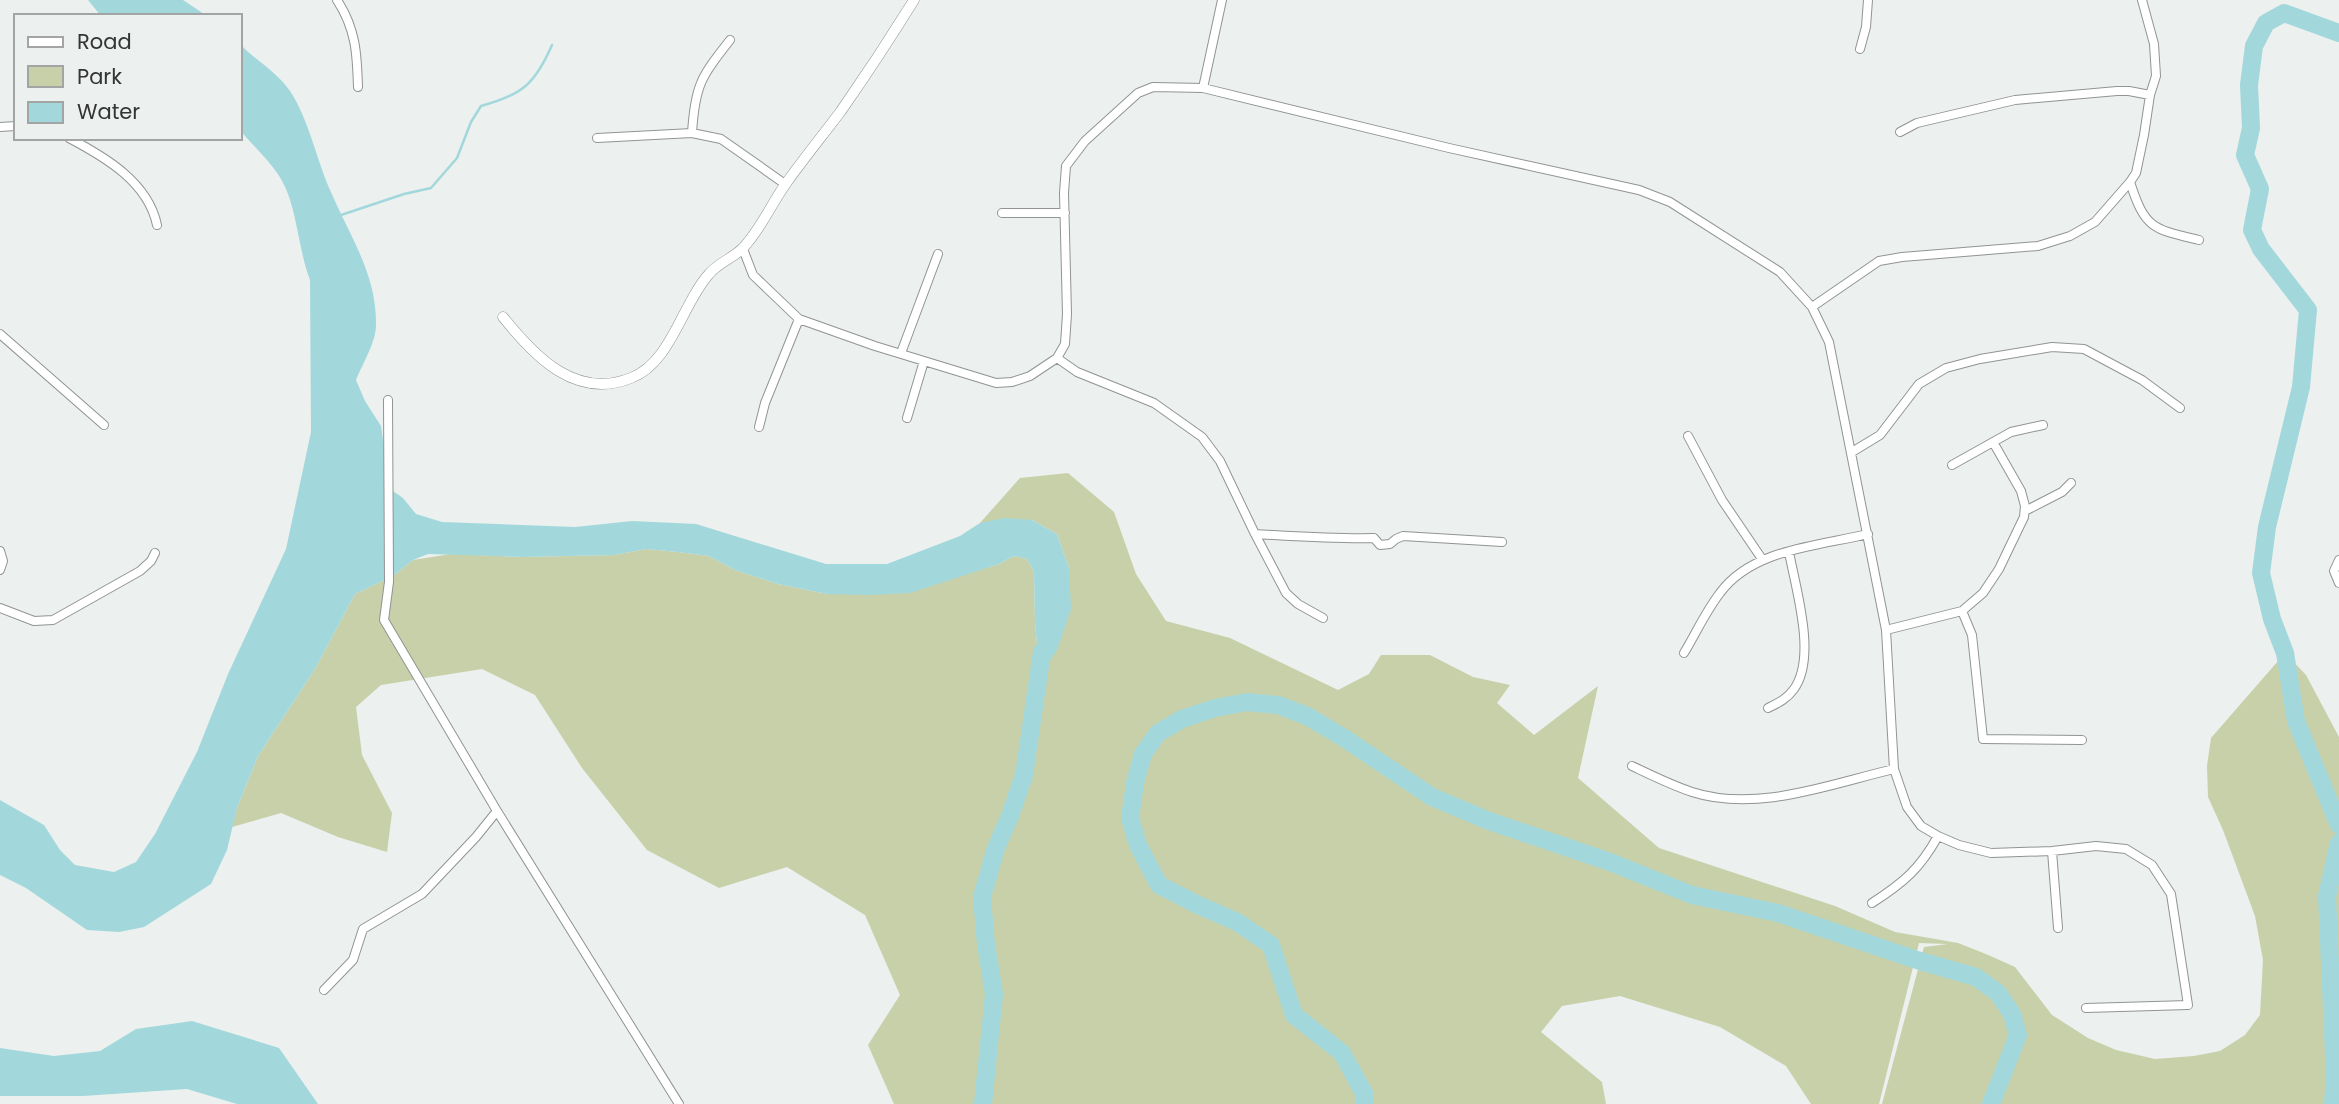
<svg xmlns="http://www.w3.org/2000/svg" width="2339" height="1104" font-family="Poppins,sans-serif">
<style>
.green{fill:#c7d0a9}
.water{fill:#a2d8dc}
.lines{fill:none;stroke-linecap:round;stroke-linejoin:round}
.stream{stroke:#a2d8dc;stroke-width:2.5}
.river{stroke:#a2d8dc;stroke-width:18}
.minor-casing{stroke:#909492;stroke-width:10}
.tertiary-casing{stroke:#909492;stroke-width:11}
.minor{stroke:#fff;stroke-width:8}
.tertiary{stroke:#fff;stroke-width:10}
</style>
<rect width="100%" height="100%" fill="#ecf0ee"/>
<path class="green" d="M 1068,473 L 1114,512 L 1136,574 L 1166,621 L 1230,638 L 1338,690 L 1369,674 L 1381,655 L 1430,655 L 1473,677 L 1510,685 L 1497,703 L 1534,735 L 1598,686 L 1578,778 L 1659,848 L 1835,906 L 1895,932 L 1958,943 L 1986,954 L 2015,967 L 2052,1015 L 2088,1038 L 2116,1050 L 2155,1059 L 2194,1056 L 2220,1051 L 2245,1035 L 2260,1015 L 2263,960 L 2255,916 L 2223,830 L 2208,797 L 2207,766 L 2211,738 L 2285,653 L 2306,675 L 2339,737 L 2339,1104 L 1882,1104 L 1924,947 L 1948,944 L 1919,943 L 1879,1104 L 1811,1104 L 1786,1066 L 1720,1027 L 1620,996 L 1562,1006 L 1541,1032 L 1602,1082 L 1606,1104 L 894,1104 L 868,1045 L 900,995 L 865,915 L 787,867 L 719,888 L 647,850 L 582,768 L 535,695 L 482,669 L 381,685 L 356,707 L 362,755 L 392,813 L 387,852 L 338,837 L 281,813 L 232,827 L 237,808 L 258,756 L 315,669 L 355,594 L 393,576 L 413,560 L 451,554 L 523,557 L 614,555 L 646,549 L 678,552 L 709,556 L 735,570 L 778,584 L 827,594 L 956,577 L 999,564 L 1014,556 L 1027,559 L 1034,572 L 1035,623 L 1040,674 L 1069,568 L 1057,534 L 1032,520 L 980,523 L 1020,478 Z"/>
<path class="water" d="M 88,0 L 183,0 L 207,16 L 101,16 Z
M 240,44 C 255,60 277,72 290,91 C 309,120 316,158 330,190 C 349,235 377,274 376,325 C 376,342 363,363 356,380 L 365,401 L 381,426 L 390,489 L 403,498 L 416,514 L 442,522 L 575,527 L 632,521 L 696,524 L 826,564 L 887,564 L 960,536 L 980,523 L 1005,518 L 1032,520 L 1057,534 L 1069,568 L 1071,609 L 1057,650 L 1040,675 L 1035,623 L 1034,572 L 1027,559 L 1014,556 L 999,564 L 910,593 L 867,595 L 827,594 L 778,584 L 735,570 L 709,556 L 678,552 L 646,549 L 614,555 L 523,557 L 428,554 L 413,560 L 393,576 L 355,594 L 315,669 L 258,756 L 237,808 L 227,850 L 211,884 L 144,927 L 119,932 L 87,930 L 26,888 L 0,875 L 0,800 L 44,825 L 60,850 L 75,865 L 114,872 L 136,862 L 155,834 L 197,752 L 228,674 L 286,549 L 311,432 L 310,280 C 298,249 297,207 282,181 C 273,164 252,145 240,130 Z
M 192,1021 L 279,1048 L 318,1104 L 237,1104 L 187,1089 L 83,1096 L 0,1096 L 0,1048 L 54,1056 L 100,1051 L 136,1029 Z"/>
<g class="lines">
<path class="stream" d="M 341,215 L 404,194 L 431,188 L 457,158 L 471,122 L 481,106 C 522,95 535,84 552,45"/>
<path class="river" d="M 2339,33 L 2284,13 L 2266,23 L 2254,46 L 2249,85 L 2251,128 L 2245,155 L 2260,189 L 2252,230 L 2261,249 L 2308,310 L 2301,387 L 2267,527 L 2261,573 L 2272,619 L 2285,653 L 2296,721 L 2339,825
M 983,1104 L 994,994 L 986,944 L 982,897 L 996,848 L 1010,816 L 1024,775 L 1042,652
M 1365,1104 L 1365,1095 L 1342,1053 L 1294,1015 L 1271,945 L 1237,922 L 1198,905 L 1159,885 L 1138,845 L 1130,818 L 1135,783 L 1143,754 L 1158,733 L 1182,719 L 1215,708 L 1247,702 L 1278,705 L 1307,716 L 1344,738 L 1432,797 L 1489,821 L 1610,862 L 1692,895 L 1778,913 L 1920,961 L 1976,977 L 1998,993 L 2012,1014 L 2018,1035 L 1991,1104
M 2333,1104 L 2335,1077 L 2327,896 L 2339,843"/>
<g class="minor-casing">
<path id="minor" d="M 337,0 C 356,29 357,54 358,87
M 1860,49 L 1866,27 L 1868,0
M 1203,88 L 1222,0
M 0,127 L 16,126
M 1900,132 L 1917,123 L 2015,100 L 2117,91 L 2129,91 L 2150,95
M 692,133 C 695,85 701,77 730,40
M 69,138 C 105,157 148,182 157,225
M 597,138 L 692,133 L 721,139 L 785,184
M 2130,182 C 2145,229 2153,229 2199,240
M 1002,213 L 1065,213
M 743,249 L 753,275 L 799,319 L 875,346 L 996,383 L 1012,382 L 1030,376 L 1057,358 L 1065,344 L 1067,314 L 1064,193 L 1066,166 L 1085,141 L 1138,93 L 1153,87 L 1203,88 L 1449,148 L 1639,190 L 1670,202 L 1780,272 L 1812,307 L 1829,342 L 1886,630 L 1894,769 L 1907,807 L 1921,826 L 1938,836 L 1959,845 L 1991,853 L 2052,851 L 2096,846 L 2126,849 L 2152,865 L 2171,894 L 2188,1005 L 2086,1008
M 1812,307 L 1879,261 L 1902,257 L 2038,246 L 2070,236 L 2095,222 L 2130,182 L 2136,173 L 2144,135 L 2150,95 L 2156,76 L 2154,44 L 2142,0
M 0,334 L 104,425
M 901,353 L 938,254
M 1057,358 L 1077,372 L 1154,403 L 1202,437 L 1220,461 L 1255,534 C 1294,536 1335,539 1374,538 L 1380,545 L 1390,544 L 1396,539 L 1403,536 L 1502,542
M 388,400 L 389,582 L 384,620 L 497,811 L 679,1104
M 907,418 L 924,361
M 759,427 L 765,403 L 799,319
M 1688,436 L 1722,500 L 1762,559
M 1852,452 L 1880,435 L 1919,384 L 1946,368 L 1980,359 L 2052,347 L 2084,349 L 2142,380 L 2180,408
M 1952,465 L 2011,432 L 2043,425
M 2025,511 L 2062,492 L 2071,483
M 1255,534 L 1286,593 L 1298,604 L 1323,618
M 0,551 L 3,561 L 0,570
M 2339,560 L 2334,571 L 2339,583
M 0,608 L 34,621 L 53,620 L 140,571 L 151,561 L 155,553
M 1962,611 L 1972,635 L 1983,739 L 2082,740
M 1886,630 L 1962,611 L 1983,593 L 1999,569 L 2024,517 L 2025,506 L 2021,491 L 1993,442
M 1684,653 C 1696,633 1706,611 1720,593 C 1752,549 1818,546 1868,534
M 1768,708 C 1778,703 1787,699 1794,689 C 1817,657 1796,590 1789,552
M 1632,766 C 1651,775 1671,785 1692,792 C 1757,813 1830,784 1894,769
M 2052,851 L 2058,928
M 1872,903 C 1903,883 1920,869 1938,836
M 324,990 L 353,960 L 363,929 L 422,894 L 476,837 L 497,811"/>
</g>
<g class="tertiary-casing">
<path id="tertiary" d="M 503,317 C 535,357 576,400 631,378 C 671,363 682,304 709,274 C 718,263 733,258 743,248 C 761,229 771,204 787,182 C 804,158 823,135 841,111 C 866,75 891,37 914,0"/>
</g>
<use href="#minor" class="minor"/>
<use href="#tertiary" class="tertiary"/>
</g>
<rect x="14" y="14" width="228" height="126" fill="#ecf0ee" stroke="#a2a5a3" stroke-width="2"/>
<rect x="28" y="37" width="35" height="10" fill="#ffffff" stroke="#a2a5a3" stroke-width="2"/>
<text x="77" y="49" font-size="21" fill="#333433">Road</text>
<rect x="28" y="66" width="35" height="21" fill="#c7d0a9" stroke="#a2a5a3" stroke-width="2"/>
<text x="77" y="84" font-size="21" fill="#333433">Park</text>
<rect x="28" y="102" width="35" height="21" fill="#a2d8dc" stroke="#a2a5a3" stroke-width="2"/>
<text x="77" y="119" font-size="21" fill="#333433">Water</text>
</svg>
